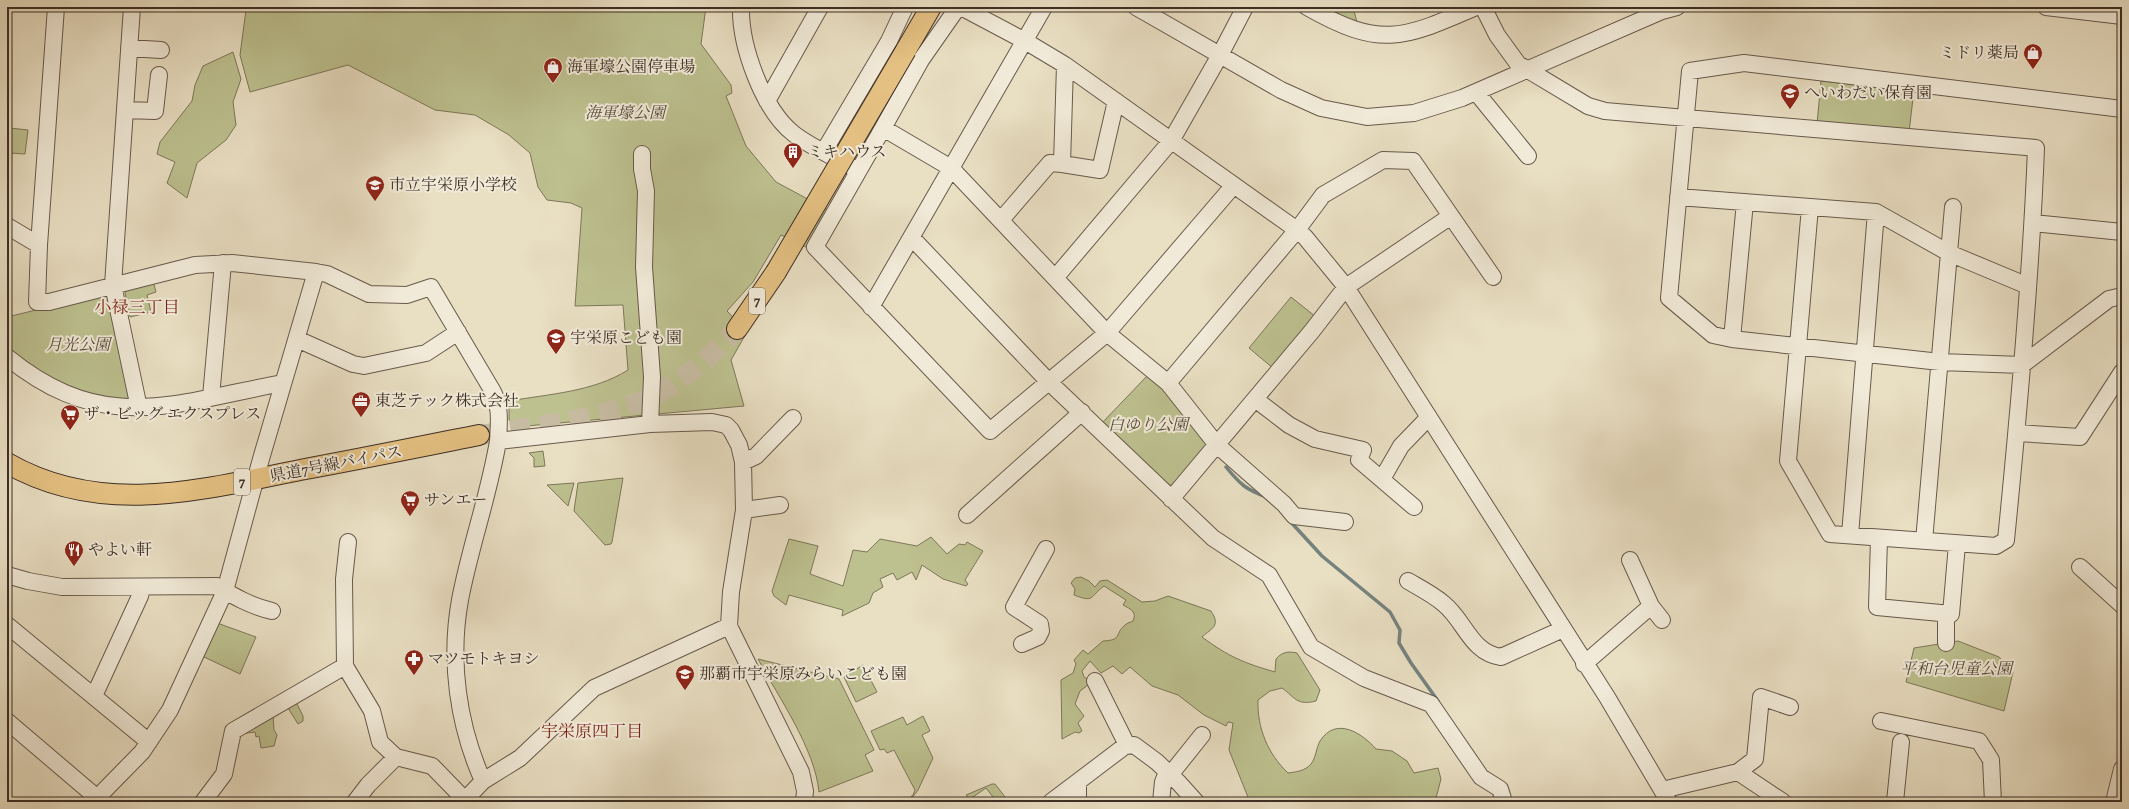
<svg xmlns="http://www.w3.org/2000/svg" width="2129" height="809" font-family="Alegreya,'Noto Serif JP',serif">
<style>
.green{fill:#bdc08f;stroke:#7d775a}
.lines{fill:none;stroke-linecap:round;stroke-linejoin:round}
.stream{stroke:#75837f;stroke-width:3.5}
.major-tunnel{stroke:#c7bca3;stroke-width:20;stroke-dasharray:20 10;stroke-linecap:butt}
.minor-casing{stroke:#685a4c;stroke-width:18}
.major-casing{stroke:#3d2e25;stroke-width:22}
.minor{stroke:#f1ead8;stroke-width:16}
.major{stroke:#e4c082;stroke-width:20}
.major-bridge-casing{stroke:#3d2e25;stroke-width:22;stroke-linecap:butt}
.major-bridge{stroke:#e4c082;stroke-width:20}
.labels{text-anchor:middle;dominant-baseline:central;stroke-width:4;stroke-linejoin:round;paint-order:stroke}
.shield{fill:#f1ead8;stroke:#73665b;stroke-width:1}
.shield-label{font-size:15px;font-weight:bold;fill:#3d2e25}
.poi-label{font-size:16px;fill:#3d2e25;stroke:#f1ead8;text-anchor:start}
.park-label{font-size:16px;font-style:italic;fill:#574b3a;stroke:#f1ead8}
.street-label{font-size:16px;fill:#3d2e25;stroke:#f1ead8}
.neighbourhood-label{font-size:17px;fill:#7a1f14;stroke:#f1ead8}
</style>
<rect width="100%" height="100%" fill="#e9dfc3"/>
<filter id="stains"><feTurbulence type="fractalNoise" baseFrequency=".005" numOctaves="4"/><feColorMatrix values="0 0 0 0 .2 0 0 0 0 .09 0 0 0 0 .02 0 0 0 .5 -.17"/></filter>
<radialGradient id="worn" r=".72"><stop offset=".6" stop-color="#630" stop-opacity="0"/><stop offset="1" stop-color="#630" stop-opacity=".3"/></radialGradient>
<path class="green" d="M 251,7 L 706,7 L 701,44 L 731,85 L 732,93 L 726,96 L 746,146 L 776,182 L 830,211 L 808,248 L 781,235 L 753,282 L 727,311 L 747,332 L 731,360 L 744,406 L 516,427 L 509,420 L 509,401 C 549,394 593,392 628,370 L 623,305 L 575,306 L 582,208 L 571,203 L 547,200 L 538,187 L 530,153 L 509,135 L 475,115 L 435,110 L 348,65 L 250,92 L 240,55 L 246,10 Z
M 1316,7 L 1353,7 L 1358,26 Z
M 233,52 L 241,79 L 233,102 L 236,125 L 226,140 L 197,163 L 187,198 L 167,183 L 175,162 L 157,154 L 160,142 L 192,101 L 195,85 L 203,66 Z
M 1821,81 L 1914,90 L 1909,132 L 1817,124 Z
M 10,128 L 28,130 L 25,154 L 9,153 Z
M 153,281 L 156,292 L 147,295 L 151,312 L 130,317 L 125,293 L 127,289 Z
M 107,293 L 132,398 L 128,402 L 77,391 L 39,374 L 7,348 L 7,317 Z
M 1291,297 L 1316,317 L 1274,369 L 1249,348 Z
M 1148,375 L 1162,388 L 1206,441 L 1206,448 L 1175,484 L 1164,487 L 1100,425 Z
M 543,451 L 545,466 L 534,467 L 534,458 L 529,453 Z
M 623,478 L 612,542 L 611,544 L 605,545 L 574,511 L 578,483 Z
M 574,483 L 568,506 L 547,485 Z
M 931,537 L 947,554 L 959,544 L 965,545 L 967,542 L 983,551 L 965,580 L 968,584 L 966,586 L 943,579 L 922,565 L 916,580 L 912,572 L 897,580 L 893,573 L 880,579 L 883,587 L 873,593 L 869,603 L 842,616 L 843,610 L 789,595 L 786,605 L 774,596 L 772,591 L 789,539 L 818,546 L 810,574 L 843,586 L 853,550 L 867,552 L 880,539 L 917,546 Z
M 1081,577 L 1089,581 L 1095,587 L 1100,581 L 1107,580 L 1142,602 L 1155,601 L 1168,596 L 1211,611 C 1221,626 1212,628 1202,637 C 1229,657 1244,663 1275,672 L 1276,659 C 1282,652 1288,651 1297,653 L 1320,690 L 1316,701 C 1296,706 1295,697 1282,688 L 1270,691 L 1258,700 C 1257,728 1268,754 1288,773 C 1296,772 1305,771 1311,764 C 1316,758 1316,748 1320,741 C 1336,716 1362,733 1376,749 L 1392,751 L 1407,761 L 1414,773 L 1438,768 L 1441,779 L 1435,802 L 1250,802 L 1229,750 L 1233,723 L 1228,722 L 1226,726 L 1204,715 L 1178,695 L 1152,686 L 1130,667 L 1122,674 L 1113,666 L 1101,673 L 1090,661 L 1082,671 L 1084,677 L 1092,682 L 1080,691 L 1075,704 L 1084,716 L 1078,723 L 1082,731 L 1079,733 L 1075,732 L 1062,739 L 1061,680 L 1073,673 L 1076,664 L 1074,660 L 1083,650 L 1088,654 L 1103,641 C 1123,640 1114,634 1125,625 C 1127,623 1131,622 1133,621 C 1137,612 1131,609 1123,605 L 1126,600 L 1104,586 C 1089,597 1095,603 1074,595 L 1075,589 L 1071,583 L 1075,578 Z
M 217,623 L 256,637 L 240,674 L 202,656 Z
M 1958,641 L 1999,657 L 2013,672 L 2004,711 L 1906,682 L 1914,648 Z
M 758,659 L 839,679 L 874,750 L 865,755 L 873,771 L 819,792 C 815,749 779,698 758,659 Z
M 863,665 L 877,692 L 856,702 L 844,677 Z
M 292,703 L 297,704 L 303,716 L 303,721 L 298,724 L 288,708 Z
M 273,715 L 274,730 L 277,735 L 274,746 L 261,748 L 259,736 L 256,737 L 255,732 L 240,734 Z
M 923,716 L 930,731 L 922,735 L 933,758 L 918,790 L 909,802 L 904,802 L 913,795 L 915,790 L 894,750 L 887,753 L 884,749 L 880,750 L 871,731 L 903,717 L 907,725 Z
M 992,784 L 995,784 L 1009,802 L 997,802 L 986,788 L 970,799 L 966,795 Z"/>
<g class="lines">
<path class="stream" d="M 1226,467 C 1240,484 1246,490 1267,497
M 1288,519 L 1322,556 L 1390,612 L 1400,630 L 1399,643 L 1411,663 L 1438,701"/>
<path class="major-tunnel" d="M 481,435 C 536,426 605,419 655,395 C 686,379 713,354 737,329"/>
<g class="minor-casing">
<path id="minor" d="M 56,7 L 39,245 L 37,302 L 49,302 L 195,265 L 232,263 L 316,272 L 327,274 L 369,294 L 407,295 L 431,287 L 492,390 C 501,406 499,423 498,441 C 489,495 470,547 460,600 C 449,661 458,725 483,781
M 132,7 L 113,285 L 139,408
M 741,7 C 740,46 763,110 794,134 C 811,147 832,156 850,166
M 961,7 L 1025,41 L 1065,65 L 1297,230 L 1305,237 L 1346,287 L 1607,697 L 1669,802
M 1136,7 L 1281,90 L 1321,108 L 1367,117 L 1414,113 L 1462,98 L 1662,11 L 1677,7
M 1307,7 C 1381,49 1402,39 1476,7
M 1483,7 L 1497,35 L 1518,64 L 1588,106 L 1605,111 L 2036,148 C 2031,279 2019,410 2006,540 L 1996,546 L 1830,534 L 1788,461 L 1810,207
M 2046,7 L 2122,16
M 129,48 L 161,50
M 1476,92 L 1528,156
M 767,101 L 820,7
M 2122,109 L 1744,63 L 1690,71 L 1669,298 L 1713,335 L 1732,339 L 1940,362 L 2022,365 L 2109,299 L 2122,296
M 125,110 L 155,111 L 159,75
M 883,128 L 921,60 L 958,7
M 824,151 L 889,41 L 905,7
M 642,154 L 642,169 L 646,191 L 644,267 L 652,377 L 650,424
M 1062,164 L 1100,170 L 1116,101
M 1234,185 L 1107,333 L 990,431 L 815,247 L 883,128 L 951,168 L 1107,333 L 1168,383 L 1217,445 L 1284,504 L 1294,516 L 1345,522
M 1678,197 L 1876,212 L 1949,253 L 2028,286
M 1001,220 L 1050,163 L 1062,164 L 1065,65
M 2033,223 L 2122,232
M 7,226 L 39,245
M 912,238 L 1049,382 L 1213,538 L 1269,575 L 1311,647 L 1364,678 L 1431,704 L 1481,777 L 1500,789 L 1504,802
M 1055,278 L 1171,141 L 1220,55 L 1245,7
M 871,307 L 1044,7
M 297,339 L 353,364 L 364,366 L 426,353 L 458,332
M 1732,339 L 1745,202
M 7,357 C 104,436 174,403 283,383
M 1168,383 L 1297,230 L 1323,195 L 1383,160 L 1413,161 L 1493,277
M 211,397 L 223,263
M 1255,399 L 1289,425 L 1315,439 L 1363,450 L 1359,460 L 1414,507
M 2017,433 L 2080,437 L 2122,372
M 498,441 L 650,424 L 712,422 L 726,425 L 731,430 L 739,445 L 743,462 L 744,510 L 731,592 L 729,626 L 801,772 L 805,791 L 804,802
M 743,462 L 756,456 L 793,418
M 1382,479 L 1401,446 L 1429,417
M 1171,499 L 1312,331 L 1346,287 L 1451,216
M 744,510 L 780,505
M 967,515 L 1082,412
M 1850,535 L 1876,212
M 1879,538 L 1877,607 L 1951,614 L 1957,544
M 1924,541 L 1953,207
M 348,542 L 344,579 L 345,666 L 372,711 L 380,742 L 396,757 L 368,785 L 355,802
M 1630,560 L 1651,606 L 1662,620
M 2080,567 L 2122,605
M 7,575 L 28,581 L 62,587 L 217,586 C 235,597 251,606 272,611
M 1408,581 C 1420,588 1434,595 1444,604 C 1465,621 1471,653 1501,657 L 1563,629
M 1946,614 L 1946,643
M 7,625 L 149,742
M 1022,644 L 1038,637 L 1041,631 L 1040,624 L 1014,607 L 1046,549
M 1584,664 L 1651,606
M 1095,681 L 1127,745
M 94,696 L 140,596 L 142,587
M 7,721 L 102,802
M 1881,721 L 1979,741 L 1991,760 L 1993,802
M 396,757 L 432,766 L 467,802
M 1738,772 L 1755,759 L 1761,697 L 1790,707
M 1170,775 L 1202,735
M 1078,783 L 1078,802
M 1662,790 L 1738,772 L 1783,802
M 93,802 L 142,752 L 170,710 L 225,591 L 261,459 L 316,272
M 203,802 L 224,774 L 233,731 L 345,666
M 463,802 L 483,781 L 520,758 L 594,688 L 729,626
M 1051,802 L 1125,746 L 1134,745 L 1157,762 L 1179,783 L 1196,802
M 1161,802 L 1163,782 L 1167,772
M 1895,802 L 1901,742
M 2114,802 L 2122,769"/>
</g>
<g class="major-casing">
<path id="major" d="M 906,50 L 931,7
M 737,329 L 776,272
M 7,463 C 101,517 201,490 300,470 C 360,459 419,447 479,435"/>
</g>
<use href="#minor" class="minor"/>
<use href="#major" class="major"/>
<g class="major-bridge-casing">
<path id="major-bridge" d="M 776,272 L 906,50"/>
</g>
<use href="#major-bridge" class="major-bridge"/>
</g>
<defs>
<g id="shop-pin" transform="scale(1)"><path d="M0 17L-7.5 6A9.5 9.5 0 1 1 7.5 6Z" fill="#8f2418" stroke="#f1ead8"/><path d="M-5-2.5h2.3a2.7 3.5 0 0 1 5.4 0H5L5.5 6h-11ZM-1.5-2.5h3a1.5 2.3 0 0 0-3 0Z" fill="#fff"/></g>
<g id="school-pin" transform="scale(1)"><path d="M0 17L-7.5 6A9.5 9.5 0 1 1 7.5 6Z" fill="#8f2418" stroke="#f1ead8"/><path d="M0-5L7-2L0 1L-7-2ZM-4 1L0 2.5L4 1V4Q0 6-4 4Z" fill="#fff"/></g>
<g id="building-pin" transform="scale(1)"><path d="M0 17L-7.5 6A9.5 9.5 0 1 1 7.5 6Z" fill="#8f2418" stroke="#f1ead8"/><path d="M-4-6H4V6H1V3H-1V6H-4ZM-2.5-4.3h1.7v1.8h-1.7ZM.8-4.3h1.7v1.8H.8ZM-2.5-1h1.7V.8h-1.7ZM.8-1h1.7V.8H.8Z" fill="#fff"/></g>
<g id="office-pin" transform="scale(1)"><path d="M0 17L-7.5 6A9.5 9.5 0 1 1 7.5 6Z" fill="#8f2418" stroke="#f1ead8"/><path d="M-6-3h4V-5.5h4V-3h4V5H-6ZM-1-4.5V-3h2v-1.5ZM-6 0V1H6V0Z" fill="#fff"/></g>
<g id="supermarket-pin" transform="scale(1)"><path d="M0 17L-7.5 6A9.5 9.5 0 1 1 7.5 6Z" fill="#8f2418" stroke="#f1ead8"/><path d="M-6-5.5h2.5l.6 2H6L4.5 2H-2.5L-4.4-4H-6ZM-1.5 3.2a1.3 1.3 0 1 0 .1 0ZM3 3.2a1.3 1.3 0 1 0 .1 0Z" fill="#fff"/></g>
<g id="restaurant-pin" transform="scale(1)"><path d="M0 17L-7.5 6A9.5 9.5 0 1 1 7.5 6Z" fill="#8f2418" stroke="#f1ead8"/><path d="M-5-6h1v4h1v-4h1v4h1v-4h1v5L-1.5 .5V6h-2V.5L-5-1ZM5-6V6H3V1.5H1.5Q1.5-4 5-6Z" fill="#fff"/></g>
<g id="pharmacy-pin" transform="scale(1)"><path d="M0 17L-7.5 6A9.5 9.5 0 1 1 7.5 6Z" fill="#8f2418" stroke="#f1ead8"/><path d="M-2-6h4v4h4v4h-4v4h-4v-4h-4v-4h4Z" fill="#fff"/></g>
</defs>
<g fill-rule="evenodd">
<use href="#shop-pin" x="2033" y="53"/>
<use href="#shop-pin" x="553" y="67"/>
<use href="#school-pin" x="1790" y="93"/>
<use href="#building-pin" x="793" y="152"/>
<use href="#school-pin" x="375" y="185"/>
<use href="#school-pin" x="556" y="338"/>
<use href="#office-pin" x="361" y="401"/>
<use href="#supermarket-pin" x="70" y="414"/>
<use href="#supermarket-pin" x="410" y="500"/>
<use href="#restaurant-pin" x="74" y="550"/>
<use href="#pharmacy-pin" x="414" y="659"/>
<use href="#school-pin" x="685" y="674"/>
</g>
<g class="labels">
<g class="shield">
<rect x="749" y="288" width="16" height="26" rx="3"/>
<rect x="234" y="469" width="16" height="26" rx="3"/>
</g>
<g class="shield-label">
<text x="757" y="301">7</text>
<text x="242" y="482">7</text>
</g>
<g class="poi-label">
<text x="2019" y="53" text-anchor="end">ミドリ薬局</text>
<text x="567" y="67">海軍壕公園停車場</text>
<text x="1804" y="93">へいわだい保育園</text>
<text x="807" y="152">ミキハウス</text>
<text x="389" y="185">市立宇栄原小学校</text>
<text x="570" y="338">宇栄原こども園</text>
<text x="375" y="401">東芝テック株式会社</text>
<text x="84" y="414">ザ・ビッグ エクスプレス</text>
<text x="424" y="500">サンエー</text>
<text x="88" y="550">やよい軒</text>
<text x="428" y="659">マツモトキヨシ</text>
<text x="699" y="674">那覇市宇栄原みらいこども園</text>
</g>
<g class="park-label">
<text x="625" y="113">海軍壕公園</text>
<text x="78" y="345">月光公園</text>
<text x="1148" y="425">白ゆり公園</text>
<text x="1956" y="669">平和台児童公園</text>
</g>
<g class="street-label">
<text transform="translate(336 464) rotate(-11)">県道7号線バイパス</text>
</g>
<g class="neighbourhood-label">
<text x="137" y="307">小禄三丁目</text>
<text x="592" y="731">宇栄原四丁目</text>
</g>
</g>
<rect width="2129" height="809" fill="none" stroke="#e9dfc3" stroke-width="24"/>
<rect x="8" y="8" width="2113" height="793" fill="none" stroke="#3d2e25" stroke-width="2"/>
<rect x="12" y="12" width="2105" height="785" fill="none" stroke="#3d2e25"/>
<rect width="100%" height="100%" filter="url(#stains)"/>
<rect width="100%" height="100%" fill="url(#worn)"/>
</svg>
